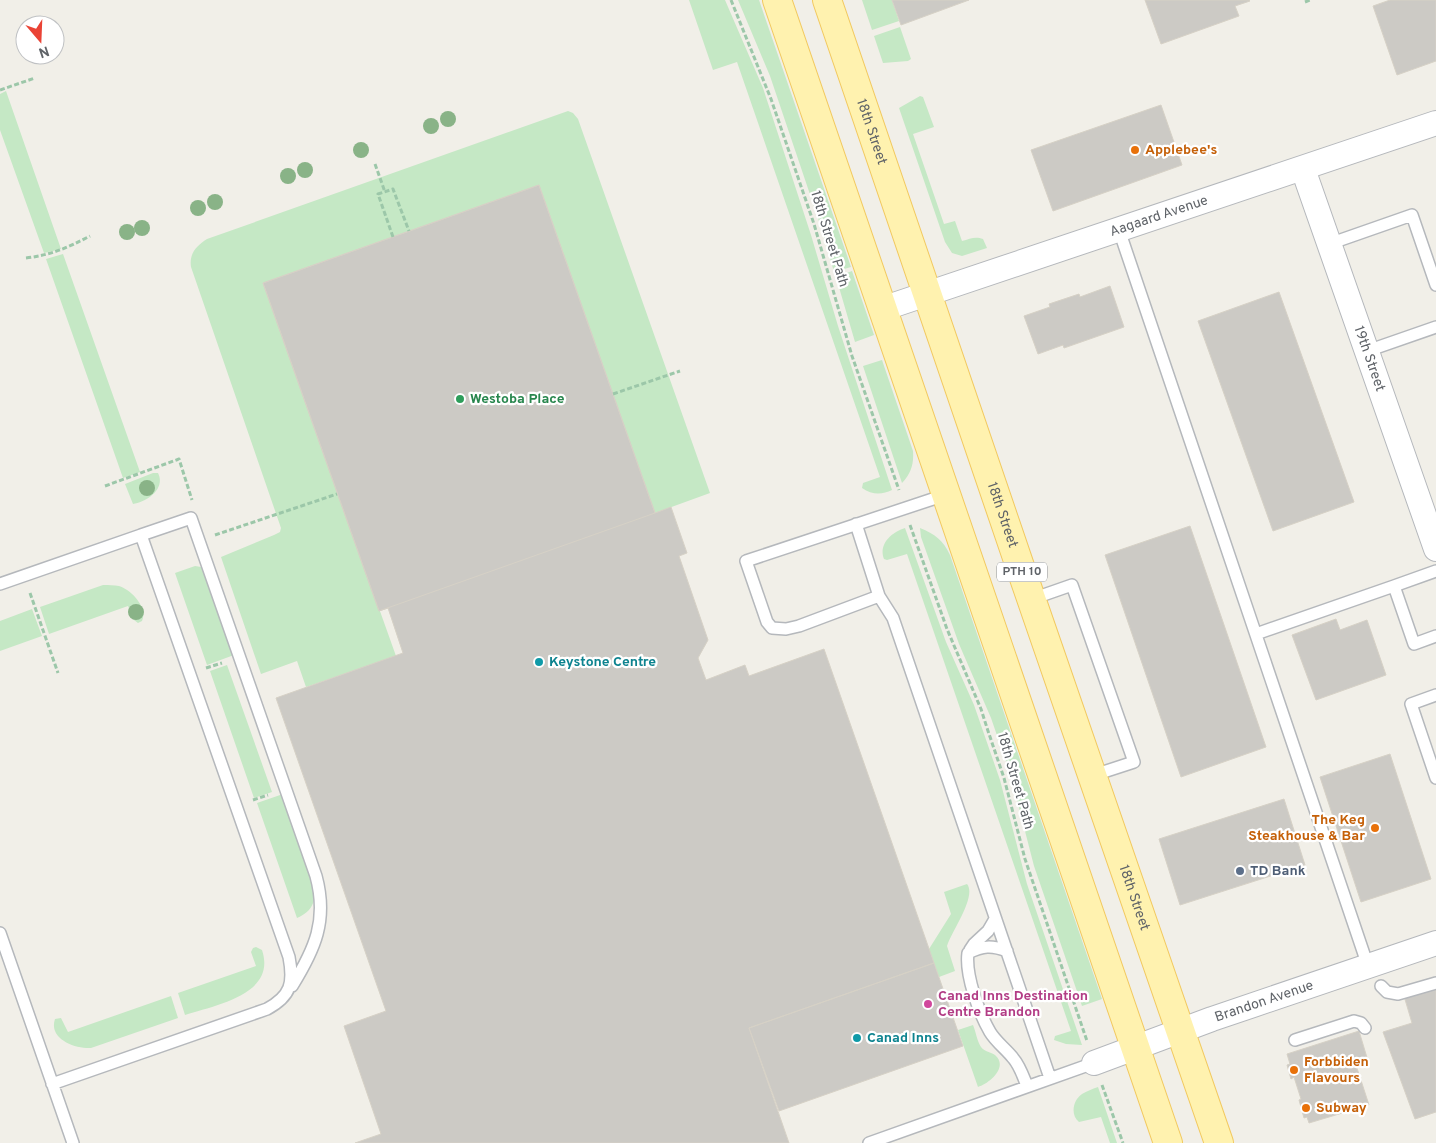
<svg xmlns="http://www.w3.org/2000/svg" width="1436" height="1143" font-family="Overpass,sans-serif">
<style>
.green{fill:#c5e8c5}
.building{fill:#cccac5;stroke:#d6d1c6}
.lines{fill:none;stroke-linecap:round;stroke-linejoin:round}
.lane-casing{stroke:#b5b8bc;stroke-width:14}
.street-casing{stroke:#b5b8bc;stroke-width:26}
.primary-casing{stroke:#f2c960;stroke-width:30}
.path{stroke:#9cc7a9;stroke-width:3;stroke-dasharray:5 2.5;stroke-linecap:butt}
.lane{stroke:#fff;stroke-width:11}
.street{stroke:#fff;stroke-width:24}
.primary{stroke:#fff2af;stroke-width:28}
.tree{fill:#89b387}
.food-dot{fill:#e8710a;stroke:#fff;stroke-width:2}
.leisure-dot{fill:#2e9e5b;stroke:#fff;stroke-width:2}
.culture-dot{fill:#0f9aa8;stroke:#fff;stroke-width:2}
.service-dot{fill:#5c6f8a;stroke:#fff;stroke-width:2}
.hotel-dot{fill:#d1479c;stroke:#fff;stroke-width:2}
.labels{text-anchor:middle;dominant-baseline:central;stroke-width:4.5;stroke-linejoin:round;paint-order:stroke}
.shield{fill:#fff;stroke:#8f9295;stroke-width:1}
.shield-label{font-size:12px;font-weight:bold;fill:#5f6368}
.street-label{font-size:14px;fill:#5f6368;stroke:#fff}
.food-label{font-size:14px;font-weight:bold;fill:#c56008;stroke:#fff;text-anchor:start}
.leisure-label{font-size:14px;font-weight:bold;fill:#27864d;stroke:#fff;text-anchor:start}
.culture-label{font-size:14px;font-weight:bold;fill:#0d838f;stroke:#fff;text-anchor:start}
.service-label{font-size:14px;font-weight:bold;fill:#4e5e75;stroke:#fff;text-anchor:start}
.hotel-label{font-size:14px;font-weight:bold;fill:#b23c85;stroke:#fff;text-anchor:start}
</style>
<rect width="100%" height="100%" fill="#f1efe8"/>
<path class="green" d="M 689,0 L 725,0 L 763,88 L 811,235 L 838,326 L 892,490 C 882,495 872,495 862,488 L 863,483 L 880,477 L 737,62 L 713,70 Z
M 738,0 L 759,0 L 851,267 L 834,272 L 821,227 L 770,76 Z
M 862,0 L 892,0 L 899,21 L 872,30 Z
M 900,27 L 911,59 L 908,61 L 883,63 L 874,36 Z
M 6,91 L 61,249 L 44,253 L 0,130 L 0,94 Z
M 920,96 L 923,97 L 934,127 L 913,134 L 944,224 L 955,221 L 962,241 C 970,239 975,236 983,239 L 987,248 L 962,256 L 952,253 L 945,242 L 899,108 Z
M 568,111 L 573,113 L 578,119 L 710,493 L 655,513 L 539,185 L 263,283 L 396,656 L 306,687 L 297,661 L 261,674 L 221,557 L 274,535 L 280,532 L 281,528 L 191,267 C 189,254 196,246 207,239 Z
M 63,254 L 140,472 L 123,478 L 46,259 Z
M 852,271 L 874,335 L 855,342 L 836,277 Z
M 882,360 L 913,451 C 914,464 911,474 902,483 L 863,366 Z
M 153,473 L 158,473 C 166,489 147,502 133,504 L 125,484 Z
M 905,528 L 946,642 L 974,705 L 1000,780 L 1027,884 L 1082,1045 L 1066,1044 L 1054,1040 L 1055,1036 L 1071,1031 L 907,554 L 887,560 L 884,559 C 878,544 892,532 905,528 Z
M 920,528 C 935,534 943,540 950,555 L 1102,999 L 1082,1006 L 1034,866 L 1010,773 L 991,718 L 959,644 L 921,537 Z
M 195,566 L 201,567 L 204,570 L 234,655 L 207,665 L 175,573 Z
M 103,585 C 109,585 114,585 119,586 C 132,590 148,608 142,621 L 138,623 L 134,620 L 128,606 L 49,634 L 40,607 Z
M 32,609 L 42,636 L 0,651 L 0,621 Z
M 227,665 L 272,792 L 254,798 L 210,671 Z
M 283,794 L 316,885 C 315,902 313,911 297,918 L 257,803 Z
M 967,884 C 977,896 952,931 947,946 L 955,971 L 939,977 L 929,949 L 951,914 L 944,892 Z
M 256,947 L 262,950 C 277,995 215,1005 185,1015 L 178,993 L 256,966 L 251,952 L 253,948 Z
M 171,996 L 178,1018 L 91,1048 C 76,1049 48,1039 55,1019 L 61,1018 L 68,1032 Z
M 973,1025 C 976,1032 977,1041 981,1047 C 985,1052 991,1052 995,1055 C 1009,1067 989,1084 978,1087 L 958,1030 Z
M 1098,1087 L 1117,1143 L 1110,1143 L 1101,1117 L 1079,1122 C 1070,1115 1073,1100 1082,1094 C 1087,1091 1092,1089 1098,1087 Z"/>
<path class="building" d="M 892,0 L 969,0 L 901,25 Z
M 1145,0 L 1249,0 L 1250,1 L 1235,6 L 1239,16 L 1161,44 Z
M 1390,0 L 1436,0 L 1436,61 L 1397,75 L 1373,6 Z
M 1161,105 L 1182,165 L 1053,211 L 1031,150 Z
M 539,185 L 655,513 L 671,507 L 687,553 L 679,556 L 708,640 L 698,658 L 706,680 L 745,665 L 749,676 L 824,649 L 934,963 L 749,1028 L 789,1143 L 355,1143 L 381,1134 L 344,1026 L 386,1011 L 276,698 L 403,653 L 388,608 L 379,611 L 263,283 Z
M 539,185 L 655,513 L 379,611 L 263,283 Z
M 1110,286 L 1124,327 L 1064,348 L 1063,345 L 1038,354 L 1024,316 L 1050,307 L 1049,304 L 1079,294 L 1080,297 Z
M 1279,292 L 1354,502 L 1273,531 L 1198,321 Z
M 1190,526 L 1266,747 L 1181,777 L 1105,555 Z
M 1336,619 L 1340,630 L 1367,620 L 1386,675 L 1316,700 L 1292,635 Z
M 1390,754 L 1431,879 L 1361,902 L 1320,777 Z
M 1284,799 L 1305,865 L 1180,905 L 1159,839 Z
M 934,963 L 963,1046 L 779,1111 L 749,1028 Z
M 1436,985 L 1436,1112 L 1415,1119 L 1383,1032 L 1412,1023 L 1404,996 Z
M 1359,1031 L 1368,1061 L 1356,1065 L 1369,1105 L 1309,1123 L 1307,1117 L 1304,1118 L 1299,1100 L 1301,1099 L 1294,1077 L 1291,1079 L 1287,1065 L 1290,1064 L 1287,1054 Z"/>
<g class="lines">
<g class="lane-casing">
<path id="lane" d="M 1119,230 L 1368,966
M 1329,244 L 1412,215 L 1436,285
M 1367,351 L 1436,327
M 856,524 L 879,596 L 893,618 L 1050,1078
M 141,535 L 191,518 L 316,876 C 328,920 315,949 292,986
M 1436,571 L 1394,586 L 1414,644 L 1436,636
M 0,584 L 141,535 L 289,957 C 294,983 291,996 267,1009 L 52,1084
M 879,596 L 799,626 L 786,629 L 772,628 L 767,622 L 746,561 L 945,495
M 1032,599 L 1072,585 L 1134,762 L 1091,776
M 1256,634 L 1394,586
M 1436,695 L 1411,704 L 1436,778
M 0,933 L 73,1143
M 970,950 L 974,944 L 988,931 L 995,919
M 1007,951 C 991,945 983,946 968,953 C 965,975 979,1013 990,1032 C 996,1042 1006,1049 1013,1058 C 1020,1066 1023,1076 1027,1086
M 1381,986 L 1387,992 L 1398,994 L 1436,983
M 1295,1040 L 1354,1021 L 1361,1023 L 1365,1028
M 869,1143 L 1094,1063"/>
</g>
<g class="street-casing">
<g id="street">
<path id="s1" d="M 1303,169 L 1436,549"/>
<path id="s2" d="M 882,309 L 1436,123"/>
<path id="s3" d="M 1094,1063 L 1212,1019 L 1436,943"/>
</g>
</g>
<g class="primary-casing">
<g id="primary">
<path d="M 777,0 L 1168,1143"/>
<path id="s4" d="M 827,0 C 956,382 1087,762 1219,1143"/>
</g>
</g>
<path class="path" d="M 731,0 L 771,99 L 814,224 L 852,356 L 899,490
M 1305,2 L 1310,0
M 0,90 L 35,78
M 375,164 L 385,192
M 393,237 L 378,194 L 393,189 L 409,231
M 26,258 C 51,255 67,248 90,236
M 613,394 L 680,371
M 105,486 L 179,459 L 192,500
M 910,525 L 947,629 L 981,709 L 988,731 L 1004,778 L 1025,859 L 1087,1041
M 215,535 L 337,494
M 30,593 L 58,673
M 206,668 L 222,663
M 253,800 L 268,795
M 1102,1085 L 1123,1143"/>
<use href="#lane" class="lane"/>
<use href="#street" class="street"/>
<use href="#primary" class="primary"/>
</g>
<g class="tree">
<circle cx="448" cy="119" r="8"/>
<circle cx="431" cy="126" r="8"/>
<circle cx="361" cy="150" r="8"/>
<circle cx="305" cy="170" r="8"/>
<circle cx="288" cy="176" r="8"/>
<circle cx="215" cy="202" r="8"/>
<circle cx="198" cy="208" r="8"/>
<circle cx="142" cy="228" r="8"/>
<circle cx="127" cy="232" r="8"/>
<circle cx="147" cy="488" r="8"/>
<circle cx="136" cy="612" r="8"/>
</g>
<g class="food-dot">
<circle cx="1135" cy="150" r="5"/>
<circle cx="1375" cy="828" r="5"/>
<circle cx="1294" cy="1070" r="5"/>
<circle cx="1306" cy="1108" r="5"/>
</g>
<circle class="leisure-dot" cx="460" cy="399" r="5"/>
<g class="culture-dot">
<circle cx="539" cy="662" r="5"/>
<circle cx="857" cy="1038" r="5"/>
</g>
<circle class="service-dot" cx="1240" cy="871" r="5"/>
<circle class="hotel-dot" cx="928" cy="1004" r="5"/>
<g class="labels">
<rect class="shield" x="997" y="562.5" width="50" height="19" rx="4"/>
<g class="shield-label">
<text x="1022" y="572">PTH 10</text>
</g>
<g class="street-label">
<text stroke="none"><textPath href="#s4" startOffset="139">18th Street</textPath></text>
<text stroke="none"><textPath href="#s2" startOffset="292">Aagaard Avenue</textPath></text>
<text transform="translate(829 239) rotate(73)">18th Street Path</text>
<text stroke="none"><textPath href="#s1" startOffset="201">19th Street</textPath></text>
<text stroke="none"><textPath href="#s4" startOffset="544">18th Street</textPath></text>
<text transform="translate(1015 781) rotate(74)">18th Street Path</text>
<text stroke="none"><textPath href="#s4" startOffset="949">18th Street</textPath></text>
<text stroke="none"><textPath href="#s3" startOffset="181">Brandon Avenue</textPath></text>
</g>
<g class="food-label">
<text x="1145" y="150">Applebee's</text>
<text x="1365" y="820" text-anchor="end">The Keg<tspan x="1365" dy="16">Steakhouse &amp; Bar</tspan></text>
<text x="1304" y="1062">Forbbiden<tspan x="1304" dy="16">Flavours</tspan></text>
<text x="1316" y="1108">Subway</text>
</g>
<g class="leisure-label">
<text x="470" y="399">Westoba Place</text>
</g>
<g class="culture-label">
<text x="549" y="662">Keystone Centre</text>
<text x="867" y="1038">Canad Inns</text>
</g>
<g class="service-label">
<text x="1250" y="871">TD Bank</text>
</g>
<g class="hotel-label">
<text x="938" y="996">Canad Inns Destination<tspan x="938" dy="16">Centre Brandon</tspan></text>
</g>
</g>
<g transform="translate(40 40) rotate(161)"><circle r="24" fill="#ffffff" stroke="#bfc1c3"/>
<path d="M0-4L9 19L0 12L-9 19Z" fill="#ea4335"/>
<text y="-8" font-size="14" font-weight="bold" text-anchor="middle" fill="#5f6368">N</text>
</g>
</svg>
